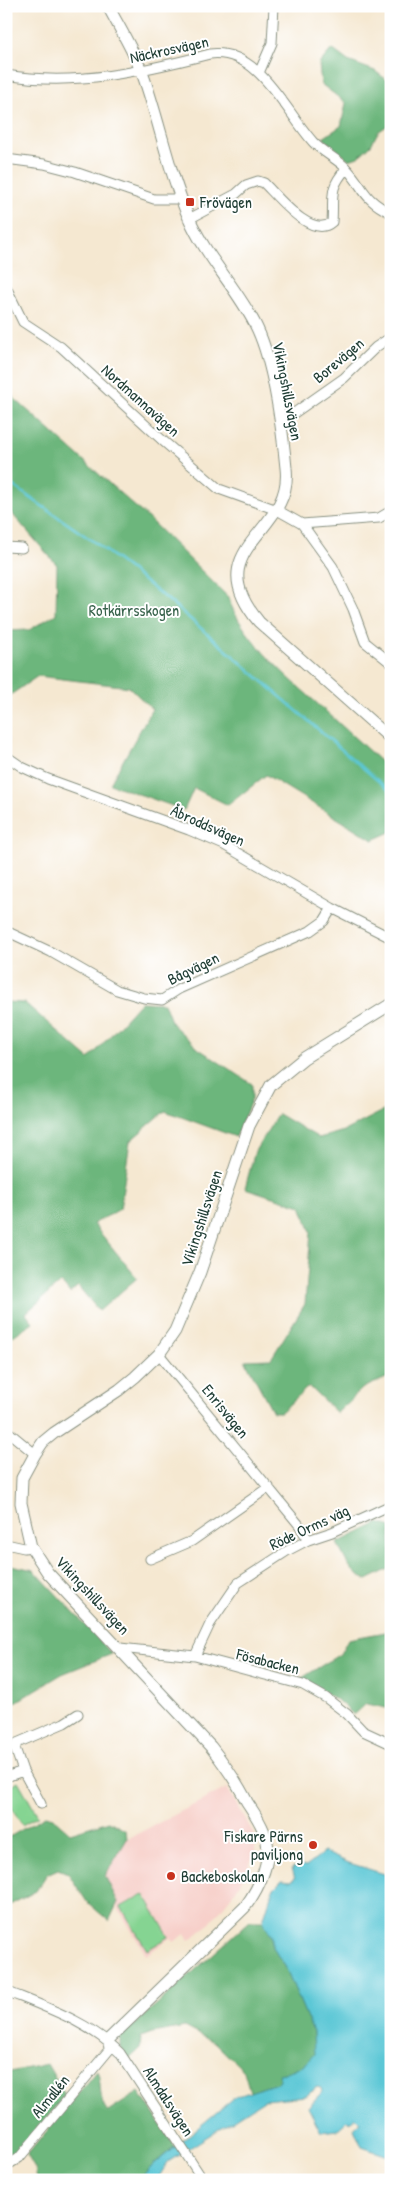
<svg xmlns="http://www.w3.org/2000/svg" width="397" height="2186" font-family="'Patrick Hand',sans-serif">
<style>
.built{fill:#f7d0ca}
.green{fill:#85d492;stroke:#528863}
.forest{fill:#6cb67c;stroke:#467a58}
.water{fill:#5cc7d6;stroke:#3e8285}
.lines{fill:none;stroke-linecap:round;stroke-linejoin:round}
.stream{stroke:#5cc7d6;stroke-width:2.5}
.minor-casing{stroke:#8a9282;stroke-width:11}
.tertiary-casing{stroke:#8a9282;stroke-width:13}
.minor{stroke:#fff;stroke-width:9}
.tertiary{stroke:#fff;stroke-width:11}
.poi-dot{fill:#c8321e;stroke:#fff;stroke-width:2}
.labels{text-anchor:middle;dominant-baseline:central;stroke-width:4;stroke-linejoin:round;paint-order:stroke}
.street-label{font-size:16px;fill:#1f3d34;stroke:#fff}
.poi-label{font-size:16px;fill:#1f3d34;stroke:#fff;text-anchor:start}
.park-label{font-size:16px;fill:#38634c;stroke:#fff}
</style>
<rect width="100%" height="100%" fill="#fff"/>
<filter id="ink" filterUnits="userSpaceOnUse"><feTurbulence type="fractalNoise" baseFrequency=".02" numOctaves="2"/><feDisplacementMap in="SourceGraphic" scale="10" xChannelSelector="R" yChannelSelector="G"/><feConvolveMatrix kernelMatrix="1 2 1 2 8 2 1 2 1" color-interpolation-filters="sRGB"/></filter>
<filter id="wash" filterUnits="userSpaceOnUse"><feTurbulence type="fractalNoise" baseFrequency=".0096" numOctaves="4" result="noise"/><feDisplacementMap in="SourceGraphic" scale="20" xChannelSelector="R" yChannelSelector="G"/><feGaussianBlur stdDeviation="1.12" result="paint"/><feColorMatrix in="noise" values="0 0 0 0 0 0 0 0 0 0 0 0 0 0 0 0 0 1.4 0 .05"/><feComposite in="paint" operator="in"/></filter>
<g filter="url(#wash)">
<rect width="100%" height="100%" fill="#f5e8d1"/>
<path class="built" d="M 227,1788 L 255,1836 L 255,1853 L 236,1890 L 211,1922 L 190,1940 L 185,1934 L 174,1942 L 171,1938 L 146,1955 L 91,1863 L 127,1839 Z"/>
<path class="green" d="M 18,1781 L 38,1816 L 22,1825 L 6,1798 L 6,1788 Z
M 144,1894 L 169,1937 L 147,1950 L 121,1907 Z"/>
<path class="forest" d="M 332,49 L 348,61 L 375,71 L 391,83 L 391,123 L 378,132 L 371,145 L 358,157 L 349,160 L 323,138 L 341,126 L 346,103 L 321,84 L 319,64 Z
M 6,391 L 149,519 L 228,597 C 242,641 296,684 329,714 C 350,733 370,752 391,771 L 391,832 L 373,840 L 266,775 L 228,805 L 194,788 L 184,810 L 110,784 L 152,709 L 129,687 L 38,676 L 6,698 L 6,631 L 29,630 L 56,614 L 57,565 L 6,507 Z
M 6,1002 L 25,1003 L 89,1059 L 141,1002 L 164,1003 L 172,1024 L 199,1049 L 252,1084 L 252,1098 L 236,1137 L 165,1111 L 130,1141 L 120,1209 L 93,1224 L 137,1278 L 99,1311 L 78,1286 L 70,1293 L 61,1282 L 26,1313 L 33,1322 L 6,1341 Z
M 391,1107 L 391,1376 L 363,1388 L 337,1413 L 309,1386 L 281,1412 L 273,1412 L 245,1360 L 271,1359 L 305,1304 L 311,1232 L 301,1206 L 245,1188 L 255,1151 L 278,1114 L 319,1138 L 344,1131 Z
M 379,1523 L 391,1527 L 391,1568 L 367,1580 C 349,1573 345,1558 337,1543 Z
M 6,1564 L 34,1570 L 112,1654 L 62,1674 L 6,1708 Z
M 391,1631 L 391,1709 L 366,1704 L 354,1715 L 336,1699 L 302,1678 L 340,1654 L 348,1639 Z
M 45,1816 L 53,1818 L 70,1833 L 109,1821 L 126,1831 L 127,1839 L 105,1876 L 118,1902 L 109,1921 L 87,1902 L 68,1873 L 58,1869 L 47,1874 L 36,1891 L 8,1906 L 6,1905 L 6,1839 Z
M 250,1921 L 263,1921 L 272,1937 L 272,1947 L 285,1966 L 313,2032 L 315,2054 C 304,2066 295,2072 279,2074 L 280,2080 L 277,2083 L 250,2092 L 244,2071 L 214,2042 L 185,2027 L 152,2033 L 141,2037 L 140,2049 L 129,2059 L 120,2047 L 120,2037 Z
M 47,2064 L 65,2095 L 17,2155 L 6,2160 L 6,2071 L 10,2072 Z
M 97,2070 C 103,2085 97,2098 108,2112 L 139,2092 L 175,2146 L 153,2165 L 140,2180 L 37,2180 L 35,2169 L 27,2155 Z"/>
<path class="water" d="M 324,1852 L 349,1863 L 391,1876 L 391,2157 L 362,2147 L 354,2129 L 360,2122 L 355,2117 L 350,2123 L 348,2120 L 337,2130 L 321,2132 L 308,2107 L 322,2092 L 321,2088 L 317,2087 L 306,2096 L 264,2100 L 168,2162 L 157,2180 L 140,2180 L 153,2165 L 235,2097 L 277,2083 L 280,2080 L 279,2074 C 295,2072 304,2066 314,2054 L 313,2032 L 285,1966 L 272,1947 L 272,1937 L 263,1921 L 273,1889 L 282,1880 L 290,1881 L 295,1878 L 292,1868 L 300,1865 L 306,1866 Z"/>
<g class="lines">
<path class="stream" d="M 6,481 L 97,544 L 167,599 L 391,792"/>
</g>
</g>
<g filter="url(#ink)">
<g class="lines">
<g class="minor-casing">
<path id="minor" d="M 259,73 L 272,43 L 274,6
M 6,75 C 75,87 144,71 210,54 C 259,48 285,111 313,142 C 322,152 336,158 346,168 C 365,188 362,199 391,213
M 6,159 L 44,164 L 75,172 L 154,199 L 181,199
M 189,219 L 236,194 L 246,185 L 258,181 L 264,183 C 278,197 312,240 332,222 C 334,197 328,189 346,169
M 6,287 L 23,322 L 61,347 L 162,440 L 219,489 L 277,510 L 302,524 L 333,567 L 353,609 L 365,642 L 391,663
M 280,423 L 344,378 L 376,347 L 391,337
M 302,524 L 379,518 L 391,511
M 6,547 L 22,548
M 6,756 L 22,767 L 48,779 L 189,830 L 224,845 L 332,908 L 391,938
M 6,931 L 51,952 L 117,990 L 144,998 L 162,1000 L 179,989 L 310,931 L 324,921 L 332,908
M 159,1354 L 300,1526 L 308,1540
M 6,1430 L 35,1454
M 6,1544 L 24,1548 L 31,1547
M 150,1559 L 192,1541 L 269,1487
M 120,1648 L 195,1656 L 303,1685 L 326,1698 L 347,1714 L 363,1731 L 391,1744
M 195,1656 L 210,1624 L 238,1583 L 287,1551 L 308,1540 L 332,1532 L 391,1505
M 23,1771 L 15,1748 L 17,1743 L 64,1723 L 78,1714
M 6,1777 L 23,1771 L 41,1804
M 6,1991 C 45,2007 90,2022 120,2053 L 203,2180
M 6,2166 L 19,2158 L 109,2050 L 108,2040"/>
</g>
<g class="tertiary-casing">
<path id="tertiary" d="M 108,6 C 120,29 135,53 144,78 C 160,124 169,173 189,218 C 206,257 236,287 255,324 C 273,359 282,427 286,468 C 294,534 196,547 259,622 L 391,739
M 382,6 L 391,9
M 108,2040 L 245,1907 C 259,1888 275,1856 264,1832 C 260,1821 253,1811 247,1802 C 237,1782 225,1765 211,1747 L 48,1573 L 31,1547 L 21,1503 L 22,1478 L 35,1454 L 43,1442 L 54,1433 L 119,1390 L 135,1377 L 159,1354 L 175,1331 L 200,1272 L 249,1126 L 271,1085 L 304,1058 L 391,1004"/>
</g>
<use href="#minor" class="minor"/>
<use href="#tertiary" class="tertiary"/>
</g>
</g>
<g class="poi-dot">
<rect x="185" y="197" width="10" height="10" rx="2.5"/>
<circle cx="313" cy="1845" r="5"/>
<circle cx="171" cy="1876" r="5"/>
</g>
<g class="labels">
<g class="street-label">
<text transform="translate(169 49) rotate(-12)">Näckrosvägen</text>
<text transform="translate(338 360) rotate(-40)">Borevägen</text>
<text transform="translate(288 391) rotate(79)">Vikingshillsvägen</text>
<text transform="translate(141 400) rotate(42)">Nordmannavägen</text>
<text transform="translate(208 825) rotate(24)">Åbroddsvägen</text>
<text transform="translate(193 968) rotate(-26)">Bågvägen</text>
<text transform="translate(201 1218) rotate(-72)">Vikingshillsvägen</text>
<text transform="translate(226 1411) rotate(51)">Enrisvägen</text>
<text transform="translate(309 1527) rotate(-25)">Röde Orms väg</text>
<text transform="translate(93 1595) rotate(47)">Vikingshillsvägen</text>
<text transform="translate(268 1661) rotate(14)">Fösabacken</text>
<text transform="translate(50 2096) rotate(-51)">Almallén</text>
<text transform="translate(169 2101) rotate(57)">Almdalsvägen</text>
</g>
<g class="poi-label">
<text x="200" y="202">Frövägen</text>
<text x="303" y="1836" text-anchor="end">Fiskare Pärns<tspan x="303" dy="18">paviljong</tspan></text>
<text x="181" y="1876">Backeboskolan</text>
</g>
<g class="park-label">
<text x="134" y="610">Rotkärrsskogen</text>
</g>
</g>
<rect width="397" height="2186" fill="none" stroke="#fff" stroke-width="25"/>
</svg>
